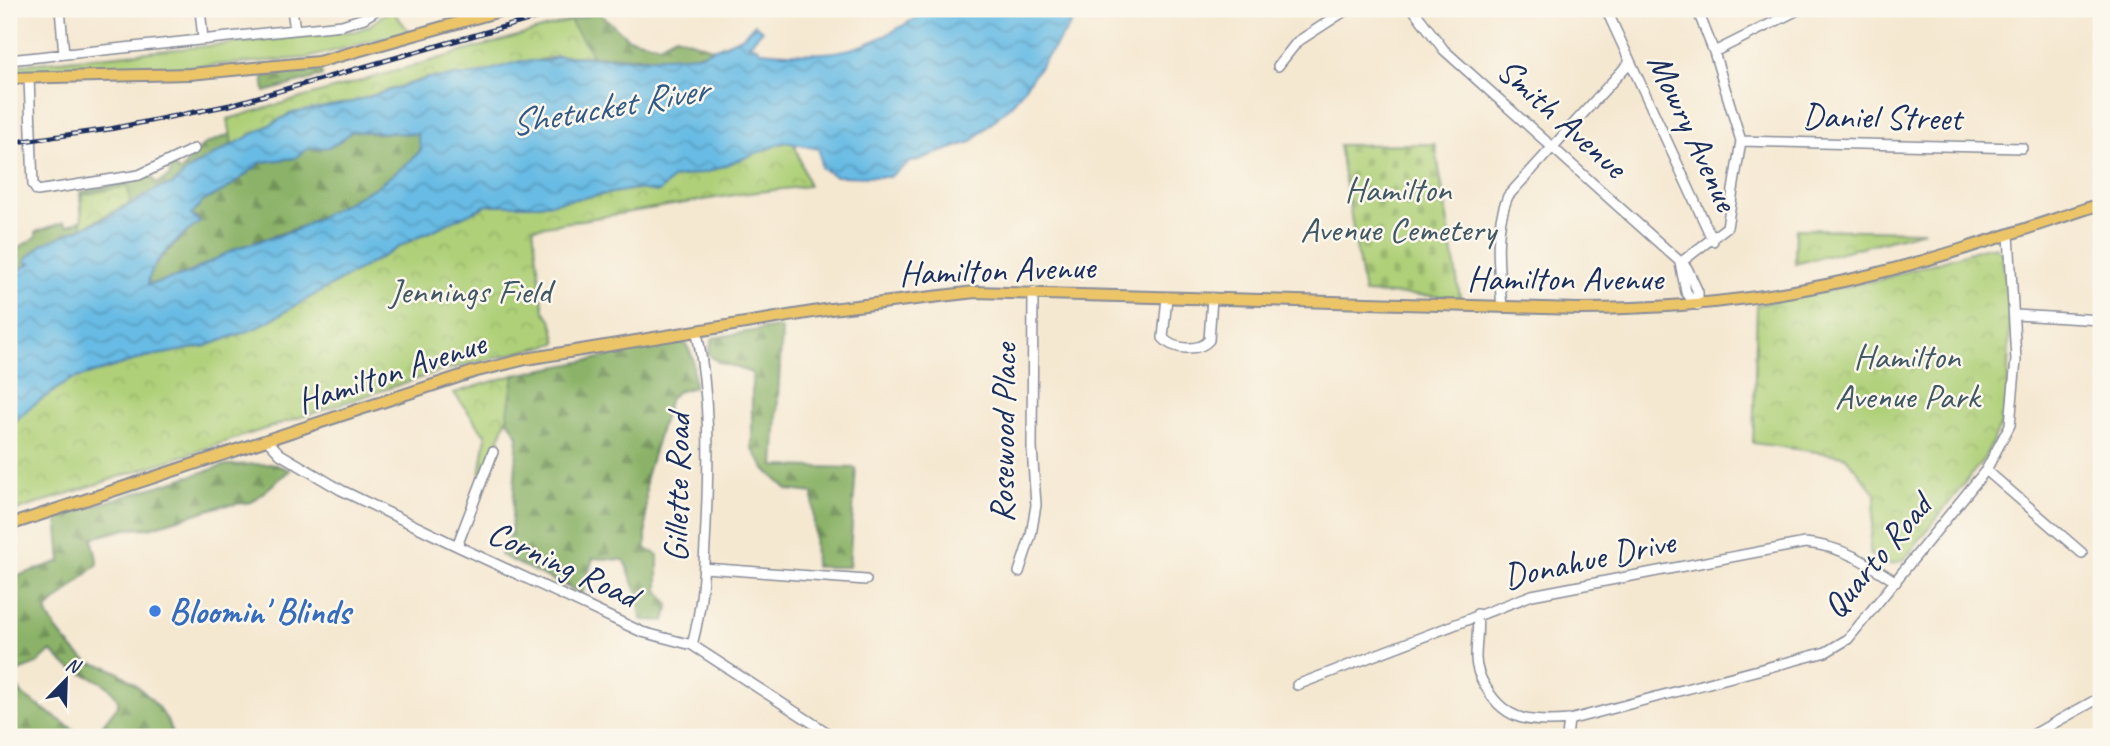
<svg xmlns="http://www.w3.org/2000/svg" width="2110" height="746" font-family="Caveat,sans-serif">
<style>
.grass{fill:#afd078;stroke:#65806b;stroke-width:2}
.forest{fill:url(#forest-firs);stroke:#537063;stroke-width:2;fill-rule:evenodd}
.cemetery{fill:url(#cemetery-stones);stroke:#65806b;stroke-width:2}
.park{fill:url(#park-crowns);stroke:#65806b;stroke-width:2}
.water{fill:url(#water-waves);stroke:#4275a1;stroke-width:2;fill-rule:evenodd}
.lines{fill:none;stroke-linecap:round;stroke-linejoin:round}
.minor-casing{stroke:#888c98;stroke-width:12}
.major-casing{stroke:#888c98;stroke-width:14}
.minor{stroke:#fff;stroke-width:9}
.major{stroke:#edc569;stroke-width:10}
.rail-casing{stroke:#1b2f5e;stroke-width:5}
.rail{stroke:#fbf7ec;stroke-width:2.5;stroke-dasharray:8;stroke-linecap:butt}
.shop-dot{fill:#3f7fe0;stroke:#fbf7ec;stroke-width:2.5}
.labels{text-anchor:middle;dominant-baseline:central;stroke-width:5;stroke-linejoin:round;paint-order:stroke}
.street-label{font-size:35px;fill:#1b2f5e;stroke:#fbf7ec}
.park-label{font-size:35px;fill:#405764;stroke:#fbf7ec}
.shop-label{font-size:35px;font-weight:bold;fill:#366cbe;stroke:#fbf7ec;text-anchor:start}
.water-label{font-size:37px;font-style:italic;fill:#325986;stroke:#fbf7ec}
</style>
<defs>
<pattern id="forest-firs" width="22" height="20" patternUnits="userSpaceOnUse" patternTransform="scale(1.75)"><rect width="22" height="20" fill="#8bb268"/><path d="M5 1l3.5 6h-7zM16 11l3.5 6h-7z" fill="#719159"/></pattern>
<pattern id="cemetery-stones" width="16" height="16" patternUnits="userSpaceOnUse" patternTransform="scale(1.75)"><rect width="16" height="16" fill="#afd078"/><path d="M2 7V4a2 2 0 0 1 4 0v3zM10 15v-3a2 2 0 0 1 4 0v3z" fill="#96b36a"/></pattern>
<pattern id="park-crowns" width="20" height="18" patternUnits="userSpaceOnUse" patternTransform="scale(1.75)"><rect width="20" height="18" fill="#afd078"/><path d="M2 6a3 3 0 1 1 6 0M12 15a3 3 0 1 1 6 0" fill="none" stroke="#96b36a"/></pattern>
<pattern id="water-waves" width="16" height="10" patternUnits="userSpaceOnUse" patternTransform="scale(1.75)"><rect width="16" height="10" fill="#68bbe4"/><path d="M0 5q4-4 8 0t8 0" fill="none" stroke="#5598bc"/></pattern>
</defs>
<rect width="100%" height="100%" fill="#fbf7ec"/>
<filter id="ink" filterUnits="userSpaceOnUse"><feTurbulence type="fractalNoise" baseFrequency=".0143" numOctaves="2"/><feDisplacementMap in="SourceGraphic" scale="14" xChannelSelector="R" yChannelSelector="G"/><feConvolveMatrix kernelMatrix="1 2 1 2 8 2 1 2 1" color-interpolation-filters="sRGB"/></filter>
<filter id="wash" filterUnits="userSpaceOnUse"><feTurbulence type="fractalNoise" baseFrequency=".00686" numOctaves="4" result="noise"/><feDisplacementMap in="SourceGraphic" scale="28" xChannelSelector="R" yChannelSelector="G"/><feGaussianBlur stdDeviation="1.57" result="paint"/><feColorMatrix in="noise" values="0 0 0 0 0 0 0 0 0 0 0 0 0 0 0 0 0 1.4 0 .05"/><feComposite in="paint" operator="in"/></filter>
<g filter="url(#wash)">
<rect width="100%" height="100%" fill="#f5e8d1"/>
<path class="grass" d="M 391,9 L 409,31 L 307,58 L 177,68 L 9,72 L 9,66 L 356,31 L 369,26 Z"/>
<path class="forest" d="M 598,12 L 628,38 L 659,45 L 676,36 L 715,49 L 688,58 L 593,56 L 570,21 Z
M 321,70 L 322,76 L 265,92 L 263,76 Z
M 352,131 L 418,134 L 421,150 L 408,163 L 376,187 L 306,225 L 237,248 L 185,275 L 148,285 C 150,257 186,240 199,218 L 192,216 L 191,212 L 202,202 L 228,188 L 262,162 L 295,158 L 307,148 L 328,147 L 339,142 Z
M 231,134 L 232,144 L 172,185 L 159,188 L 109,217 L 43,244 L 27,258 L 31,263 L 9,275 L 9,258 L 15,254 L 13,251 L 36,237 L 36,232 L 64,222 L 67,226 L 82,220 L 80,192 L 129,182 L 150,173 L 156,184 L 169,177 L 172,165 L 180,172 L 203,145 Z
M 777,327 L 782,330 L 774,466 L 856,468 L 849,567 L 815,567 L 813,493 L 788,490 L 765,469 L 752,448 L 752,373 L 717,361 L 708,354 L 713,338 Z
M 676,343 L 686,344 L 693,358 L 694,387 L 677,392 L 670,398 L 646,477 L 646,549 L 658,555 L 658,590 L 669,605 L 665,621 L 641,620 L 638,594 L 624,560 L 593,558 L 582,594 L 500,555 L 511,532 L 518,436 L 507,418 L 514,375 Z
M 273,464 L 290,470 L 252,502 L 221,506 L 149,528 L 126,529 L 92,538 L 98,564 L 46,610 C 50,625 76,656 91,663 C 96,665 102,665 107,667 C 130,676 171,712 172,737 L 9,737 L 9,579 L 61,561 L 57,517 L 226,465 ZM 51,651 C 57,656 62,663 69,667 C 88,679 112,679 119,704 L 97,732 L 85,737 L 24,696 L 15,684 L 16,672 L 37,664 Z"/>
<path class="cemetery" d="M 1435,144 L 1460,297 L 1364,293 L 1339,145 Z"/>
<path class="park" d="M 570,21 L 593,56 L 558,56 L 474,75 L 427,78 L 352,102 L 289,114 L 242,142 L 232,144 L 228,119 Z
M 784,142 L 794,143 L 809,186 L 740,194 L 533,228 L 544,311 L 551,319 L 557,343 L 441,371 L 9,513 L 9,427 L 29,408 L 70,380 L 146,357 L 206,346 L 256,328 L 410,241 L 487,205 L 539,205 L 636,189 L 659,192 L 673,178 L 708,172 Z
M 128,186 L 130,203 L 82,228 L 82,195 Z
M 1796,229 L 1924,231 L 1795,264 Z
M 1987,247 L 1995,247 L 2002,253 L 2010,314 L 2007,396 L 2002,423 L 1985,457 L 1905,558 C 1891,569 1881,563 1869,554 L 1876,494 L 1845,456 L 1753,443 L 1757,305 L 1879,280 Z
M 514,375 L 507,418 L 483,479 L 480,476 L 486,436 L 454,393 Z"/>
<path class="water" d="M 930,9 L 1082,9 L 1014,102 L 971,142 L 909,163 L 889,177 L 835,176 L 821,168 L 819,149 L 785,142 L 708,172 L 673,178 L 659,192 L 636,189 L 539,205 L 487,205 L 410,241 L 256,328 L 206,346 L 146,357 L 70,380 L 29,408 L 9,427 L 9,275 L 31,263 L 25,262 L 27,258 L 43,244 L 108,217 L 159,188 L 172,185 L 193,166 L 292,113 L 352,102 L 429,78 L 474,75 L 521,61 L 547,61 L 558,56 L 634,59 L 699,55 L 742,37 L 755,24 L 762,31 L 749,44 L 757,47 L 760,51 C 841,58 861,53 930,9 ZM 352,131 L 417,134 L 421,150 L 408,163 L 376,187 L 296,230 L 237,248 L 185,275 L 148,285 C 149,261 182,235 200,222 L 191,215 L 202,202 L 228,188 L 262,162 L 295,158 L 307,149 L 328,147 L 339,142 Z"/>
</g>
<g filter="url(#ink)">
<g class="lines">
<g class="minor-casing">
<path id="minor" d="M 60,9 L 64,54
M 200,9 L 203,39
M 292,9 L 295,30
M 1413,9 L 1444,50 L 1687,268 L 1698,292 L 1698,305
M 1606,9 L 1713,241
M 1714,52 L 1800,9
M 9,60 L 342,25 L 364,18 L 378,9
M 1278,66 L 1297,42 L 1348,9
M 29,78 L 33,185 L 37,191 L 139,175 L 194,149
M 1741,141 L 2022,148
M 1680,263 L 1727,227 L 1741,141 L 1714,52 L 1697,9
M 1680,263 L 1686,292 L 1697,305
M 1167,297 L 1163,338 C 1173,350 1199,352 1209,340 L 1212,298
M 1502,307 C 1499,270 1493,231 1508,196 L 1630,62
M 2016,315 L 2101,320
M 268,441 L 280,454 L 341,490 L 457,546 L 642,632 L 692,645 L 834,737
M 1986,470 L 2082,553
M 457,546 L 493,452
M 704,568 L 866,580
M 1019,572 L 1031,535 L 1036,505 L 1032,448 L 1033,292
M 1477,614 C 1479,629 1476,643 1476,658 C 1476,669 1481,680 1487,689 C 1506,722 1534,723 1569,720 L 1826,652 L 1848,639 L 1986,470 L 2010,425 L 2016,360 L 2009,234
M 692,645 C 703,605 704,565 706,524 C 709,456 710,398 697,332
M 1297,685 L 1532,595 L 1805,543 C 1842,546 1866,562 1896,582
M 1567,737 L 1569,720
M 2029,737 L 2101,697"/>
</g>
<g class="major-casing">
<path id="major" d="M 9,78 L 190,74 L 318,62 L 507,9
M 9,525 L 473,372 L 526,359 L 831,309 L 975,292 L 1579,309 C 1680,309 1780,298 1878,273 C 1954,254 2027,228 2101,204"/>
</g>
<use href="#minor" class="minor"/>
<use href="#major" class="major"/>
<g class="rail-casing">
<path id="rail" d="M 9,143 L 110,129 L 230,105 L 567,9"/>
</g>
<use href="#rail" class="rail"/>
</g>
</g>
<circle class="shop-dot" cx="155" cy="611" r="7"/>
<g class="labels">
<g class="street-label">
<text transform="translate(1882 117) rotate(1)">Daniel Street</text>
<text transform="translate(1562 118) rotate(42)">Smith Avenue</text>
<text transform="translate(1693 132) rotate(65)">Mowry Avenue</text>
<text transform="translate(997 270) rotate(-2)">Hamilton Avenue</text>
<text x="1565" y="278">Hamilton Avenue</text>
<text transform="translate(391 372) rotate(-18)">Hamilton Avenue</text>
<text transform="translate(1003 433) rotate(-89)">Rosewood Place</text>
<text transform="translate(677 488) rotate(-89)">Gillette Road</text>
<text transform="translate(1877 556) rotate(-50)">Quarto Road</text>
<text transform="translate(1589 559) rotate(-12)">Donahue Drive</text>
<text transform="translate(563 564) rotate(25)">Corning Road</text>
</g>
<g class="park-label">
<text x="1398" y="189">Hamilton<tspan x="1398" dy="40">Avenue Cemetery</tspan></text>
<text x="470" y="291">Jennings Field</text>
<text x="1907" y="356">Hamilton<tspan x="1907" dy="40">Avenue Park</tspan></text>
</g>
<g class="shop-label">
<text x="169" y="611">Bloomin' Blinds</text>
</g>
<g class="water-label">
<text transform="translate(608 106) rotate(-10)">Shetucket River</text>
</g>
</g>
<rect width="2110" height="746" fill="none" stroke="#fbf7ec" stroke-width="35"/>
<g transform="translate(66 680) rotate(23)" stroke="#fbf7ec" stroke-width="5" paint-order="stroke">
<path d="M0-5L12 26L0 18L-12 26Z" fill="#1b2f5e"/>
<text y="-10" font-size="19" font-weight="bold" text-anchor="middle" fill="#1b2f5e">N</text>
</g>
</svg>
